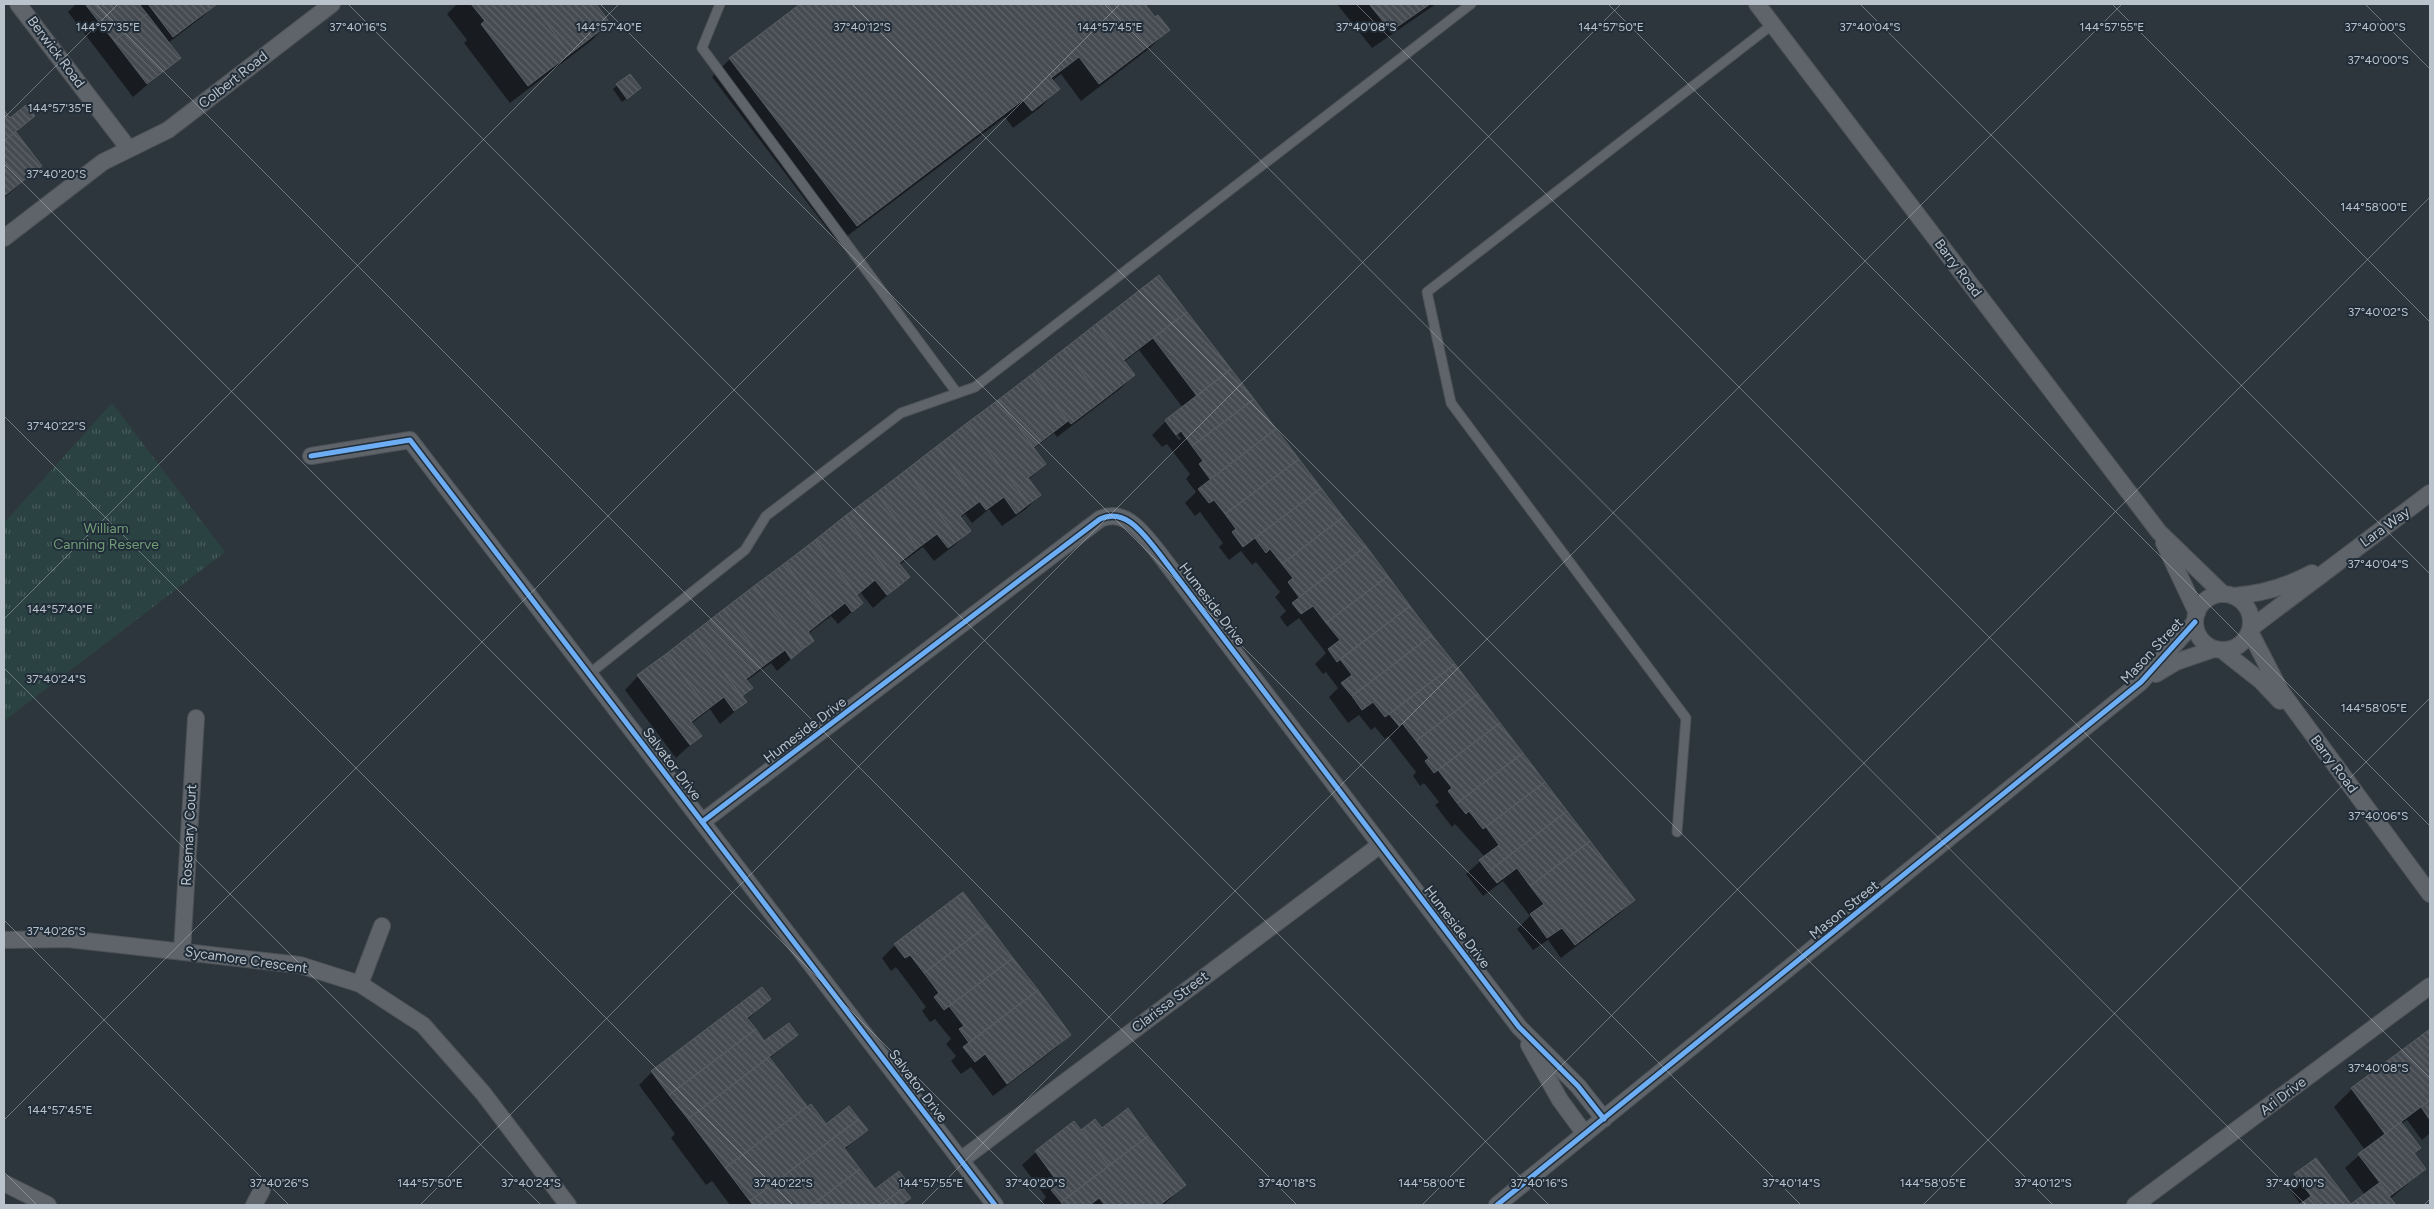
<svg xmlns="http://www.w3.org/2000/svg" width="2434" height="1209" font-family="Figtree,sans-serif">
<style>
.park{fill:url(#park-tufts)}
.shadow{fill:#0007}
.building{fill:url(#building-back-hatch);stroke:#575e64}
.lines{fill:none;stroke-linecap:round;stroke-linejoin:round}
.lane-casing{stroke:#4d5257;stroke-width:11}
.street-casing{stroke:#4d5257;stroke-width:18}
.lane{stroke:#5e646a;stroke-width:9}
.street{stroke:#5e646a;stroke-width:16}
.cycleway-casing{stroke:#212d38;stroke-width:8}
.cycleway{stroke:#6dadf4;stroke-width:5}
.ticks{fill:none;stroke:#bac3cc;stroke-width:1;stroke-opacity:0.45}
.labels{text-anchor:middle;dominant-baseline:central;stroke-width:4;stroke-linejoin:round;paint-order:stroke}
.street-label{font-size:14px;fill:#bac3cc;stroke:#212d38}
.park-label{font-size:14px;fill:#719d76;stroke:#212d38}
.ticks-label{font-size:12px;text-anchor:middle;fill:#bac3cc;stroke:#212d38;stroke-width:4;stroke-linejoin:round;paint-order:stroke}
</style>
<defs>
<pattern id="park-tufts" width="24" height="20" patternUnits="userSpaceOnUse" patternTransform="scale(1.25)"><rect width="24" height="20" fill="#2b4243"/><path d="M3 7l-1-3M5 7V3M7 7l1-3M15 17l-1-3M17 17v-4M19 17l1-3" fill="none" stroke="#485c5d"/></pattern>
<pattern id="building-back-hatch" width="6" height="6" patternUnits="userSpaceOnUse" patternTransform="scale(1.25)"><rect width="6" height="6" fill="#454b51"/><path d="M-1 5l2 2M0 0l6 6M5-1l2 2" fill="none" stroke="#5e6369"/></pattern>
</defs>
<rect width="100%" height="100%" fill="#2e363d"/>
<path class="park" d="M 112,403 L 225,552 L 4,721 L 4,523 Z"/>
<path class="shadow" d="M 76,4 L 215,4 L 202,17 L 168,43 L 179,58 L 133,97 L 68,12 Z
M 457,4 L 594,4 L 609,23 L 591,41 L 510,103 L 464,43 L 467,40 L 447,14 Z
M 802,4 L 1143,4 L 1155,19 L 1168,30 L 1150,48 L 1081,101 L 1061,74 L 1052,81 L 1058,89 L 1041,107 L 1013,128 L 1005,117 L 838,243 L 712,77 L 730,59 Z
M 1337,4 L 1436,4 L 1372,48 Z
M 629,75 L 635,92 L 622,102 L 613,89 Z
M 4,112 L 9,120 L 33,116 L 15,133 L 41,166 L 4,198 Z
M 1159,277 L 1634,900 L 1620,913 L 1561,958 L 1548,940 L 1533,950 L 1517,929 L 1530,916 L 1503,881 L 1483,896 L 1466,874 L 1485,857 L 1455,824 L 1452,827 L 1435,805 L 1439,802 L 1424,783 L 1420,786 L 1413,776 L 1416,772 L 1388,736 L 1385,739 L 1375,727 L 1371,730 L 1359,715 L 1348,723 L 1329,697 L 1338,688 L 1326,672 L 1323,674 L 1315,664 L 1326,653 L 1299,618 L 1287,627 L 1280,617 L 1286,611 L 1275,597 L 1280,592 L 1256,562 L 1252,565 L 1241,551 L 1229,560 L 1219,547 L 1223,543 L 1200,512 L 1195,516 L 1185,503 L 1196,492 L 1186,479 L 1190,474 L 1167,444 L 1162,447 L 1152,435 L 1165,422 L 1179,440 L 1181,439 L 1167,421 L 1183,408 L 1139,350 L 1124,362 L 1134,375 L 1120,389 L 1057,437 L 1054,433 L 1033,449 L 1045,464 L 1028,480 L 1040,495 L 1026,509 L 1002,526 L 989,509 L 972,523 L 965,514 L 960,518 L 970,530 L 956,544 L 934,561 L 923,547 L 899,565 L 908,577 L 873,608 L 861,593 L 857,596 L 862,603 L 838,624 L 831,616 L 808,634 L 813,640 L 777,671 L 771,663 L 746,681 L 751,687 L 741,697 L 745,702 L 731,715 L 720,724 L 710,709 L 691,724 L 700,736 L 676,758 L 625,690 L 638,676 Z
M 895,945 L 1070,1035 L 1056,1048 L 993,1096 L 971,1067 L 961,1074 L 951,1061 L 956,1056 L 946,1044 L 951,1039 L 935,1019 L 930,1022 L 922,1011 L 926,1007 L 896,967 L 891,971 L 882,958 Z
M 769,999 L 747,1020 L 764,1043 L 797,1035 L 769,1059 L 801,1110 L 825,1125 L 866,1130 L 844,1150 L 875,1191 L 902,1189 L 909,1198 L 902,1205 L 730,1205 L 712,1181 L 706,1185 L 671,1138 L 675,1134 L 639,1085 L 652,1072 Z
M 2430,1031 L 2430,1133 L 2422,1140 L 2407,1120 L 2401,1124 L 2419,1148 L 2413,1154 L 2425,1169 L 2390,1199 L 2395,1205 L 2351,1205 L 2365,1195 L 2345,1168 L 2365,1150 L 2334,1107 L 2352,1089 Z
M 1102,1130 L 1184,1185 L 1164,1205 L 1040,1205 L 1046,1197 L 1022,1165 L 1036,1152 L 1081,1132 Z
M 2295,1175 L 2349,1204 L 2301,1205 L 2286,1184 Z"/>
<path class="building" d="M 85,4 L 139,4 L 147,14 L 114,41 Z
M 148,4 L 217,4 L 173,37 Z
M 471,4 L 532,4 L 570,54 L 528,86 L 481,24 L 485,21 Z
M 532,4 L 596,4 L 610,23 L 570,54 Z
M 800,4 L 1145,4 L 1155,17 L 1158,15 L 1170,30 L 1099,84 L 1079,57 L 1051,78 L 1060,89 L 1032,111 L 1023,100 L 857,226 L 729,58 Z
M 1369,4 L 1430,4 L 1391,31 Z
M 147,14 L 181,58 L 147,84 L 114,41 Z
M 630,74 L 641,88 L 627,99 L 616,84 Z
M 26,105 L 35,116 L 4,141 L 4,110 L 10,118 Z
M 16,132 L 42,166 L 4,196 L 4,141 Z
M 1159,275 L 1187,312 L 1124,360 L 1096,324 Z
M 1187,312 L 1231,369 L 1197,396 L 1153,338 Z
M 1096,324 L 1135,375 L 1103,400 L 1064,349 Z
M 1064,349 L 1103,400 L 1071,424 L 1032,374 Z
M 1231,369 L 1254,399 L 1192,446 L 1181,431 L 1176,435 L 1165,420 Z
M 1032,374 L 1068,421 L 1034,447 L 998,400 Z
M 1254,399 L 1276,429 L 1210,479 L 1199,464 L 1203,461 L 1192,446 Z
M 998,400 L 1046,464 L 1028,478 L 1041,495 L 1029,504 L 967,423 Z
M 967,423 L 1029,504 L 1016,514 L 1004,497 L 986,510 L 937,446 Z
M 1276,429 L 1299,459 L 1225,514 L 1214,500 L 1209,503 L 1198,489 Z
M 937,446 L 979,502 L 960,516 L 971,531 L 959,540 L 906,470 Z
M 1299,459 L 1321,488 L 1243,547 L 1232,532 L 1236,529 L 1225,514 Z
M 906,470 L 959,540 L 948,548 L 937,534 L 918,548 L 876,493 Z
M 1321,488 L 1343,517 L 1282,564 L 1270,549 L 1266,553 L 1255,538 Z
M 876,493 L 918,548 L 899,563 L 910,577 L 899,586 L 845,516 Z
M 845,516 L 899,586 L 887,595 L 875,580 L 857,595 L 815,540 Z
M 1343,517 L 1366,546 L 1299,597 L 1288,582 L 1293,578 L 1282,564 Z
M 815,540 L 863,603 L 852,612 L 845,603 L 827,617 L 785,563 Z
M 1366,546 L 1388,576 L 1326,623 L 1313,606 L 1301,614 L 1292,603 Z
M 785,563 L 827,617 L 808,632 L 814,641 L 803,649 L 754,586 Z
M 1388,576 L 1410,606 L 1337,662 L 1328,649 L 1340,640 L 1326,623 Z
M 754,586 L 803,649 L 791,659 L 785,650 L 766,664 L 724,609 Z
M 1410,606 L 1432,635 L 1352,696 L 1341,683 L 1352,675 L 1340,659 Z
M 724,609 L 766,664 L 746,679 L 753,688 L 742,696 L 693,633 Z
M 693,633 L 747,702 L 734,711 L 724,697 L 708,709 L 666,654 Z
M 1432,635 L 1455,664 L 1385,717 L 1373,702 L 1362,710 L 1352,696 Z
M 666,654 L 708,709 L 691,722 L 702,736 L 690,745 L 637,675 Z
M 1455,664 L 1478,694 L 1416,741 L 1402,723 L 1399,726 L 1389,714 Z
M 1478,694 L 1500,723 L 1434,773 L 1425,761 L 1429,758 L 1416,741 Z
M 1500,723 L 1523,753 L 1457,803 L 1448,791 L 1452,788 L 1438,770 Z
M 1523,753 L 1545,782 L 1483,829 L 1469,811 L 1466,814 L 1457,803 Z
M 1545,782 L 1567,811 L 1488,872 L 1479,860 L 1499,845 L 1486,827 Z
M 1567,811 L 1590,841 L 1530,886 L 1517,868 L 1497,883 L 1488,872 Z
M 1590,841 L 1635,900 L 1575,945 L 1562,928 L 1547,938 L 1530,914 L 1544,904 L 1530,886 Z
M 963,892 L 988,925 L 924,973 L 910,955 L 905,958 L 894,944 Z
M 988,925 L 1013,958 L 944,1010 L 934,997 L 939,993 L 924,973 Z
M 1013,958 L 1038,990 L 969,1043 L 959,1029 L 964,1026 L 949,1006 Z
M 762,987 L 771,999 L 747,1018 L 756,1029 L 669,1095 L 651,1071 Z
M 1038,990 L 1071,1035 L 1007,1084 L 985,1054 L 975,1062 L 963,1047 Z
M 789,1023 L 798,1035 L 688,1119 L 669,1095 L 756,1029 L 764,1041 Z
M 2430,1029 L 2430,1100 L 2385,1134 L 2351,1088 Z
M 769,1057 L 807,1106 L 725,1168 L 688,1119 Z
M 2430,1100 L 2430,1120 L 2421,1107 Z
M 811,1104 L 826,1124 L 849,1106 L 859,1119 L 750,1201 L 725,1168 Z
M 1128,1108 L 1148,1136 L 1109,1166 L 1081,1130 L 1095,1119 L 1102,1128 Z
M 859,1119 L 868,1130 L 844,1148 L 860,1169 L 812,1205 L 753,1205 L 750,1201 Z
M 1074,1121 L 1109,1166 L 1061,1202 L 1051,1190 L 1059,1184 L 1035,1151 Z
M 2401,1122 L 2421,1148 L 2414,1153 L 2426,1169 L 2390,1196 L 2358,1154 Z
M 1148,1136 L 1186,1185 L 1160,1205 L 1105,1205 L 1099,1198 L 1090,1205 L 1063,1205 L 1061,1202 Z
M 2316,1158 L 2351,1204 L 2349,1205 L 2318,1205 L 2294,1174 Z
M 860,1169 L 875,1189 L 899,1171 L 909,1184 L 881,1205 L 812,1205 Z
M 2379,1183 L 2396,1205 L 2349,1205 L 2351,1204 Z
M 903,1188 L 911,1198 L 901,1205 L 881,1205 Z
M 2311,1196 L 2318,1205 L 2299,1205 Z"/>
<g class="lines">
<g class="lane-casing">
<path id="lane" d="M 720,4 L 702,48 L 957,393
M 589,674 L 745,550 L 766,516 L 901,413 L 975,387 L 1471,4
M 1677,832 L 1686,718 L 1451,403 L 1427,292 L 1773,24"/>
</g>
<g class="street-casing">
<path id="street" d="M 18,4 L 129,149
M 1757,4 L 2159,532 L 2223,594
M 4,238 L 103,162 L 168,130 L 332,4
M 311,456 L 410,440 L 995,1205
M 2164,543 L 2197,613
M2195 622a28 28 0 1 1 56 0a28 28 0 1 1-56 0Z
M 2233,596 C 2262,594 2286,587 2312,573
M 2251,628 L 2430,493
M 2250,632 L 2280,690 L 2430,894
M 2223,651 L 2261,681 L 2280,701
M 2156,674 L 2176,662 L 2214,649
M 702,822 L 1100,519 C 1126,507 1144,535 1158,552 L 1519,1027 L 1578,1086 L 1604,1119
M 4,940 L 68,939 L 300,965 L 360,984 L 423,1025 L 483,1093 L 568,1205
M 182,952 L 196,718
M 360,984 L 382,926
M 1529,1045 L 1560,1100 L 1585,1134
M 961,1160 L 1380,845
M 4,1183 L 48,1205
M 254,1205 L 262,1190
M 1497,1205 L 2141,682 L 2195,622
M 2135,1205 L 2430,986"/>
</g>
<use href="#lane" class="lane"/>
<use href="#street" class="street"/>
<g class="cycleway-casing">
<path id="cycleway" d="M 311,456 L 410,440 L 995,1205
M 702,822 L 1100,519 C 1126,507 1144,535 1158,552 L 1519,1027 L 1578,1086 L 1604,1119
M 1497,1205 L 2141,682 L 2195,622"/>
</g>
<use href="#cycleway" class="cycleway"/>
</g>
<path class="ticks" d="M 96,4 L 1297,1205M 348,4 L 1549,1205M 600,4 L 1801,1205M 852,4 L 2053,1205M 1104,4 L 2306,1205M 1356,4 L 2430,1078M 1608,4 L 2430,826M 1860,4 L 2430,574M 2112,4 L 2430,322M 2365,4 L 2430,69M 4,118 L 118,4M 4,164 L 1045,1205M 4,416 L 793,1205M 4,619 L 619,4M 4,668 L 541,1205M 4,920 L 289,1205M 4,1120 L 1120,4M 4,1172 L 37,1205M 420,1205 L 1621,4M 921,1205 L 2122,4M 1422,1205 L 2430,197M 1923,1205 L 2430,698M 2424,1205 L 2430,1199"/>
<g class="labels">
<g class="street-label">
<text transform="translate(56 52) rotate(53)">Berwick Road</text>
<text transform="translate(233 80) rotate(-38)">Colbert Road</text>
<text transform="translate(1958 268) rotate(53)">Barry Road</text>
<text transform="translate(2385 527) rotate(-36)">Lara Way</text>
<text transform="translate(1212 604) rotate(53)">Humeside Drive</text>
<text transform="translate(2152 651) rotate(-47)">Mason Street</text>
<text transform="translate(805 730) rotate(-37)">Humeside Drive</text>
<text transform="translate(672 764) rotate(53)">Salvator Drive</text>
<text transform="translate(2334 764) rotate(53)">Barry Road</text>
<text transform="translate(189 835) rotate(-87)">Rosemary Court</text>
<text transform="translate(1844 910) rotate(-39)">Mason Street</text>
<text transform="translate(1457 927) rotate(53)">Humeside Drive</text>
<text transform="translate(246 960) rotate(8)">Sycamore Crescent</text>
<text transform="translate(1170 1002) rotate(-37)">Clarissa Street</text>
<text transform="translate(918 1086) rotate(53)">Salvator Drive</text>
<text transform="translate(2283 1096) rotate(-37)">Ari Drive</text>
</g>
<g class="park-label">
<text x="106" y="528">William<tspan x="106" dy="16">Canning Reserve</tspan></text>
</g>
</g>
<g class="ticks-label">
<text x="2375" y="31">37°40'00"S</text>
<text x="108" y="31">144°57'35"E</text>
<text x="358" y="31">37°40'16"S</text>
<text x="609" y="31">144°57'40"E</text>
<text x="862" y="31">37°40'12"S</text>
<text x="1110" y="31">144°57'45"E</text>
<text x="1366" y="31">37°40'08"S</text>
<text x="1611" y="31">144°57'50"E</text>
<text x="1870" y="31">37°40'04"S</text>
<text x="2112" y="31">144°57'55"E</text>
<text x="2378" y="64">37°40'00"S</text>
<text x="60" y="112">144°57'35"E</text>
<text x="56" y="178">37°40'20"S</text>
<text x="2374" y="211">144°58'00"E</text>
<text x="2378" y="316">37°40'02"S</text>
<text x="56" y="430">37°40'22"S</text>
<text x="2378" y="568">37°40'04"S</text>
<text x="60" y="613">144°57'40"E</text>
<text x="56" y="683">37°40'24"S</text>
<text x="2374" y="712">144°58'05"E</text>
<text x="2378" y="820">37°40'06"S</text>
<text x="56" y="935">37°40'26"S</text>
<text x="2378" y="1072">37°40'08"S</text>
<text x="60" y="1114">144°57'45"E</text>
<text x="430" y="1187">144°57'50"E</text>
<text x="931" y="1187">144°57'55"E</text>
<text x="1432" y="1187">144°58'00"E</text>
<text x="1933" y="1187">144°58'05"E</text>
<text x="279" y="1187">37°40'26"S</text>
<text x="531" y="1187">37°40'24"S</text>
<text x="783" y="1187">37°40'22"S</text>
<text x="1035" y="1187">37°40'20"S</text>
<text x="1287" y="1187">37°40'18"S</text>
<text x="1539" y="1187">37°40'16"S</text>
<text x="1791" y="1187">37°40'14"S</text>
<text x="2043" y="1187">37°40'12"S</text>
<text x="2295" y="1187">37°40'10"S</text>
</g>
<rect width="2434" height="1209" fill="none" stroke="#bac3cc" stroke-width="10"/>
</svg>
